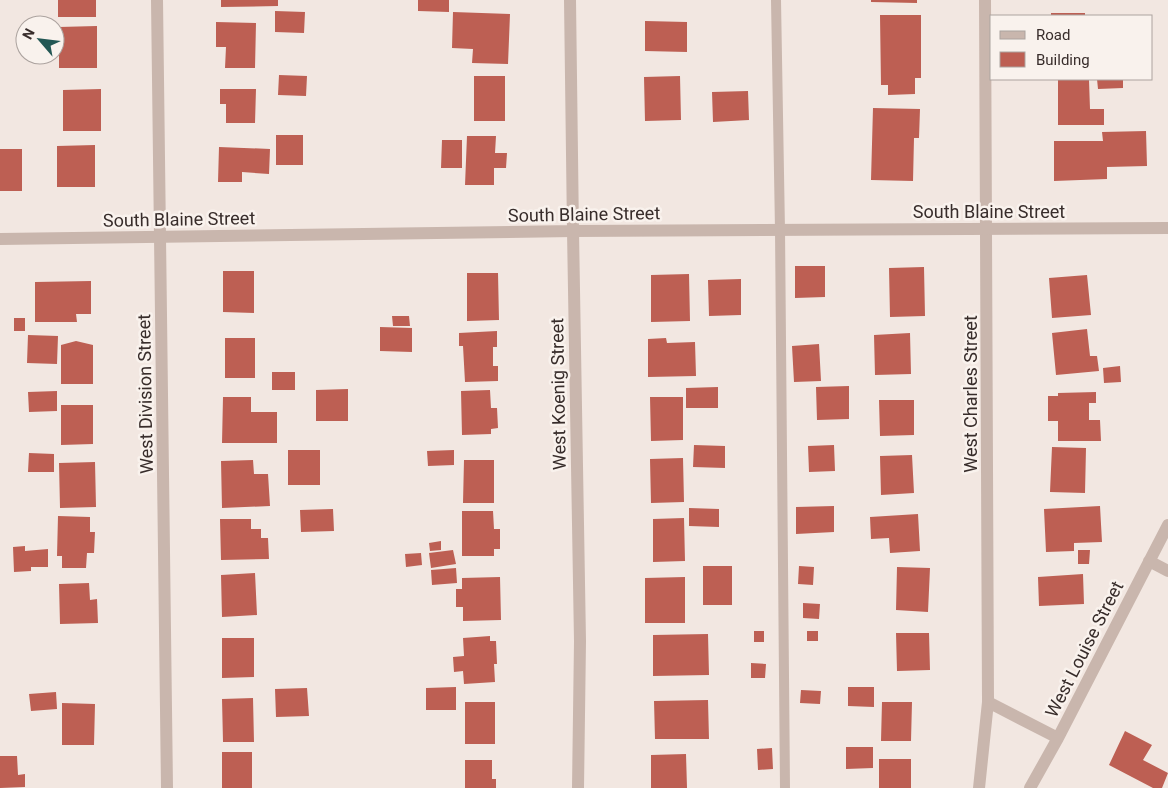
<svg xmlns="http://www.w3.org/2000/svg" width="1168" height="788" font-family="Roboto,sans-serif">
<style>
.building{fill:#bd5f53}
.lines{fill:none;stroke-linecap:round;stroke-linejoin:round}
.service{stroke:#c9b6ad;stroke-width:10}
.minor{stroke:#c9b6ad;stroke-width:12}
.tertiary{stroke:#c9b6ad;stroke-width:12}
.labels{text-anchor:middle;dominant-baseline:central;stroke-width:5;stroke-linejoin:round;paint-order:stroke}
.street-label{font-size:18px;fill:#382d2b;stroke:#f9f2ed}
</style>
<rect width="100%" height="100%" fill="#f2e7e1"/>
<path class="building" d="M 58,0 L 96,0 L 96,17 L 58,17 Z
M 221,0 L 278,0 L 278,6 L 221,7 Z
M 418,0 L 449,0 L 449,12 L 418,11 Z
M 871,0 L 917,0 L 917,3 L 871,2 Z
M 275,11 L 305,12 L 304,33 L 275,32 Z
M 453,12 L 510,14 L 508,64 L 472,63 L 473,49 L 452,48 Z
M 1051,13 L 1085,13 L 1085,16 L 1051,16 Z
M 880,15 L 921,15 L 921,78 L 915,78 L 915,94 L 888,95 L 888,85 L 881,85 Z
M 645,21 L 687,22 L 687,52 L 645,51 Z
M 216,22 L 256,23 L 255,68 L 225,68 L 226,47 L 216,47 Z
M 97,26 L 97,68 L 59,68 L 59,27 Z
M 279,75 L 307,76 L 306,96 L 278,95 Z
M 474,76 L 505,76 L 505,121 L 474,121 Z
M 680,76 L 681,120 L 645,121 L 644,77 Z
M 1097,79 L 1123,79 L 1123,88 L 1098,89 Z
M 1058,80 L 1089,80 L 1090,109 L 1104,109 L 1104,125 L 1058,125 Z
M 101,89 L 101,131 L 63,131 L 63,90 Z
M 220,89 L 256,89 L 255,123 L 226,123 L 226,104 L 220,104 Z
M 748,91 L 749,120 L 713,122 L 712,92 Z
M 873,108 L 920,109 L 919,138 L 914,138 L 913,181 L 871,180 Z
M 1146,131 L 1147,166 L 1107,167 L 1107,179 L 1054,181 L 1054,141 L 1103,141 L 1102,132 Z
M 276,135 L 303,135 L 303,165 L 276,165 Z
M 467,136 L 496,136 L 495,153 L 507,153 L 506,168 L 494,168 L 494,185 L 465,185 Z
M 442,140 L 462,140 L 462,168 L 441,168 Z
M 95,145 L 95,187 L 57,187 L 57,146 Z
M 219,147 L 270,149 L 269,174 L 242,172 L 242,182 L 218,182 Z
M 0,149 L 22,149 L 22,191 L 0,191 Z
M 795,266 L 825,266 L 825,297 L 795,298 Z
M 924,267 L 925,316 L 890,317 L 889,268 Z
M 223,271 L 254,271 L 254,313 L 223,312 Z
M 467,273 L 498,273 L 499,320 L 467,321 Z
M 689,274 L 690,321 L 651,322 L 651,275 Z
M 1087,275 L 1091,315 L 1052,318 L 1049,278 Z
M 741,279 L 741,315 L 709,316 L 708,280 Z
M 91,281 L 91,314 L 76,314 L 77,322 L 35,322 L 35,282 Z
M 392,316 L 409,316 L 410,326 L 393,326 Z
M 14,318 L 25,318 L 25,331 L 14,331 Z
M 380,327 L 412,328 L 412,352 L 380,351 Z
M 1087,329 L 1090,356 L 1097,356 L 1099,371 L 1056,375 L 1052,333 Z
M 497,331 L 497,347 L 493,347 L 493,366 L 498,366 L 498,381 L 465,382 L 463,346 L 459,346 L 459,333 Z
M 910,333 L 911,374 L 875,375 L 874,335 Z
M 28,335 L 58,336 L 57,364 L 27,363 Z
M 225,338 L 255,338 L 255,378 L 225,378 Z
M 666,338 L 667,343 L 695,342 L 696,376 L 648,377 L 648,339 Z
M 76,341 L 93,345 L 93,384 L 61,384 L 61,345 Z
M 819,344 L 821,381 L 794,382 L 792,346 Z
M 1120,366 L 1121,382 L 1104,383 L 1103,368 Z
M 272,372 L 295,372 L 295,390 L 272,390 Z
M 849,386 L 849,419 L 817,420 L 816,387 Z
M 718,387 L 718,408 L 686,408 L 686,388 Z
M 348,389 L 348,421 L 316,421 L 316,390 Z
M 490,390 L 491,408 L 497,408 L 498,428 L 491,429 L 491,434 L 462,435 L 461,391 Z
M 57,391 L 57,411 L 29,412 L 28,392 Z
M 1096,392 L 1096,403 L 1089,403 L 1089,420 L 1100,420 L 1101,441 L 1058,441 L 1058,421 L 1048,421 L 1048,396 L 1058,396 L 1058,393 Z
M 223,397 L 251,397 L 251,412 L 277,412 L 277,443 L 222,443 Z
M 650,397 L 683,397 L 683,440 L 651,441 Z
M 879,400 L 914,400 L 914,435 L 880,436 Z
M 61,405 L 93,405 L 93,444 L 61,445 Z
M 694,445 L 725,446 L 725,468 L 693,467 Z
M 834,445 L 835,471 L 809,472 L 808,446 Z
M 1052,447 L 1086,448 L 1085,493 L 1050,492 Z
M 288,450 L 320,450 L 320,485 L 288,485 Z
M 454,450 L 454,465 L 428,466 L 427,451 Z
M 29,453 L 54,454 L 54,472 L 28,472 Z
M 912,455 L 914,493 L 881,495 L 880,456 Z
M 683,458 L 684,502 L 651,503 L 650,459 Z
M 253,460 L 254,474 L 268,474 L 270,506 L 222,508 L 221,461 Z
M 464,460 L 494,460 L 494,503 L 463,503 Z
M 95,462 L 96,507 L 60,508 L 59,463 Z
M 834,506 L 834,532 L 796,534 L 796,507 Z
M 1100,506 L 1102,542 L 1074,543 L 1074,551 L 1046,552 L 1044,509 Z
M 689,508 L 719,509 L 719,527 L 689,526 Z
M 333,509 L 334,531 L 301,532 L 300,510 Z
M 462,511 L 493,511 L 494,529 L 500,529 L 500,549 L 494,549 L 494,556 L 462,556 Z
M 918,514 L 920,551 L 890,553 L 889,538 L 871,539 L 870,517 Z
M 58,516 L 90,517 L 90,532 L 95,532 L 94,553 L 87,553 L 86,568 L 62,568 L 62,556 L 57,556 Z
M 684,518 L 685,561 L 653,562 L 653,519 Z
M 220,519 L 251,519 L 251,529 L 261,529 L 261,538 L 268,538 L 269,559 L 221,560 Z
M 441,541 L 441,550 L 430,551 L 429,543 Z
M 25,546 L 25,551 L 48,549 L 48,567 L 31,567 L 31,571 L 14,572 L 13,547 Z
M 453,550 L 456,564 L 431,568 L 429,553 Z
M 1078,550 L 1090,550 L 1089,564 L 1078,564 Z
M 421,553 L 422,565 L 406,567 L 405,554 Z
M 703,566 L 732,566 L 732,605 L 703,605 Z
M 799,566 L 814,567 L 813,585 L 798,584 Z
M 897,567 L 930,568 L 928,612 L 896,610 Z
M 456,568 L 457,583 L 432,585 L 431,570 Z
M 255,573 L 257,615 L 222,617 L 221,575 Z
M 1083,574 L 1084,604 L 1039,606 L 1038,577 Z
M 500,577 L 501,620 L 463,621 L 463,607 L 456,607 L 456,589 L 462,589 L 462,578 Z
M 685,577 L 685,623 L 645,623 L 645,578 Z
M 89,583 L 90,600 L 97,599 L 98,623 L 60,624 L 59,584 Z
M 803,603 L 820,604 L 819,619 L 803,618 Z
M 754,631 L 764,631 L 764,642 L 754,642 Z
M 807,631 L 818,631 L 818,641 L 807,641 Z
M 896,633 L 929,633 L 930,670 L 897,671 Z
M 708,634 L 709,675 L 653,676 L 653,635 Z
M 490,636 L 490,641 L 496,641 L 497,664 L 494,664 L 495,682 L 464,684 L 463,671 L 454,672 L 453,657 L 464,656 L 463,638 Z
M 222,638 L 254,638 L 254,677 L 222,678 Z
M 751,663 L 766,664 L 765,678 L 751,678 Z
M 456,687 L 456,710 L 426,710 L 426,688 Z
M 848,687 L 874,687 L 874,707 L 848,706 Z
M 307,688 L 309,716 L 276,717 L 275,689 Z
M 801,690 L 821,691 L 820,704 L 800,703 Z
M 56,692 L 57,709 L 31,711 L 29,694 Z
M 253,698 L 254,742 L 223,742 L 222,699 Z
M 708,700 L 709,739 L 655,739 L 654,701 Z
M 465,702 L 495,702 L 495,744 L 465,744 Z
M 882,702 L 912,702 L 911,741 L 881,741 Z
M 62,703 L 95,704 L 94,745 L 62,745 Z
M 1125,731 L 1152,745 L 1143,760 L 1168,773 L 1162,788 L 1153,788 L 1109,765 Z
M 846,747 L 873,747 L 873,768 L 846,769 Z
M 772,748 L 773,769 L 758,770 L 757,749 Z
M 222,752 L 252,752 L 252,788 L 222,788 Z
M 686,754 L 687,788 L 651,788 L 651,755 Z
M 0,756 L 17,756 L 18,775 L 25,774 L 25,787 L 0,788 Z
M 879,759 L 911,759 L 911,788 L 879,788 Z
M 465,760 L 492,760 L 492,779 L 496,779 L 496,788 L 465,788 Z"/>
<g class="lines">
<path class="service" d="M 776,0 L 780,230 L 785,788"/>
<path class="minor" d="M 157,0 L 167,788
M 573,231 L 580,641 L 578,788
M 1149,561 L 1168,571
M 988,702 L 1058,738
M 979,788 L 988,702 L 985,0
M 1030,788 L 1058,738 L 1168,525"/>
<path class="tertiary" d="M 570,0 L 573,231
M 0,239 L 573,231 L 1168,228"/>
</g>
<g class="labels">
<g class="street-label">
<text x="989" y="211">South Blaine Street</text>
<text transform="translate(584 214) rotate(-1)">South Blaine Street</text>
<text transform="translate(179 219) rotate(-1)">South Blaine Street</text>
<text transform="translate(145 394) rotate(-91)">West Division Street</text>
<text transform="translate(558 394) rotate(-91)">West Koenig Street</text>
<text transform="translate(970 394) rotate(-90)">West Charles Street</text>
<text transform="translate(1084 649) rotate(-63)">West Louise Street</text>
</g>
</g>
<rect x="990" y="15" width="162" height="65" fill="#f9f2ed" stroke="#aca39f"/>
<rect x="1000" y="31" width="25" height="8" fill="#c9b6ad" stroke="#aca39f"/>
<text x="1036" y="40" font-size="15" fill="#382d2b">Road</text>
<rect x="1000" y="52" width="25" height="15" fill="#bd5f53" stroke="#aca39f"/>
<text x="1036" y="65" font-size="15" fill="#382d2b">Building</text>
<g transform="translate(40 40) rotate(298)"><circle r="24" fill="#f9f2ed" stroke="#aca39f"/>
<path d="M0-4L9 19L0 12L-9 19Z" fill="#235754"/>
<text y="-8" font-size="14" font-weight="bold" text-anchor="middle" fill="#382d2b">N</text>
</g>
</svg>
